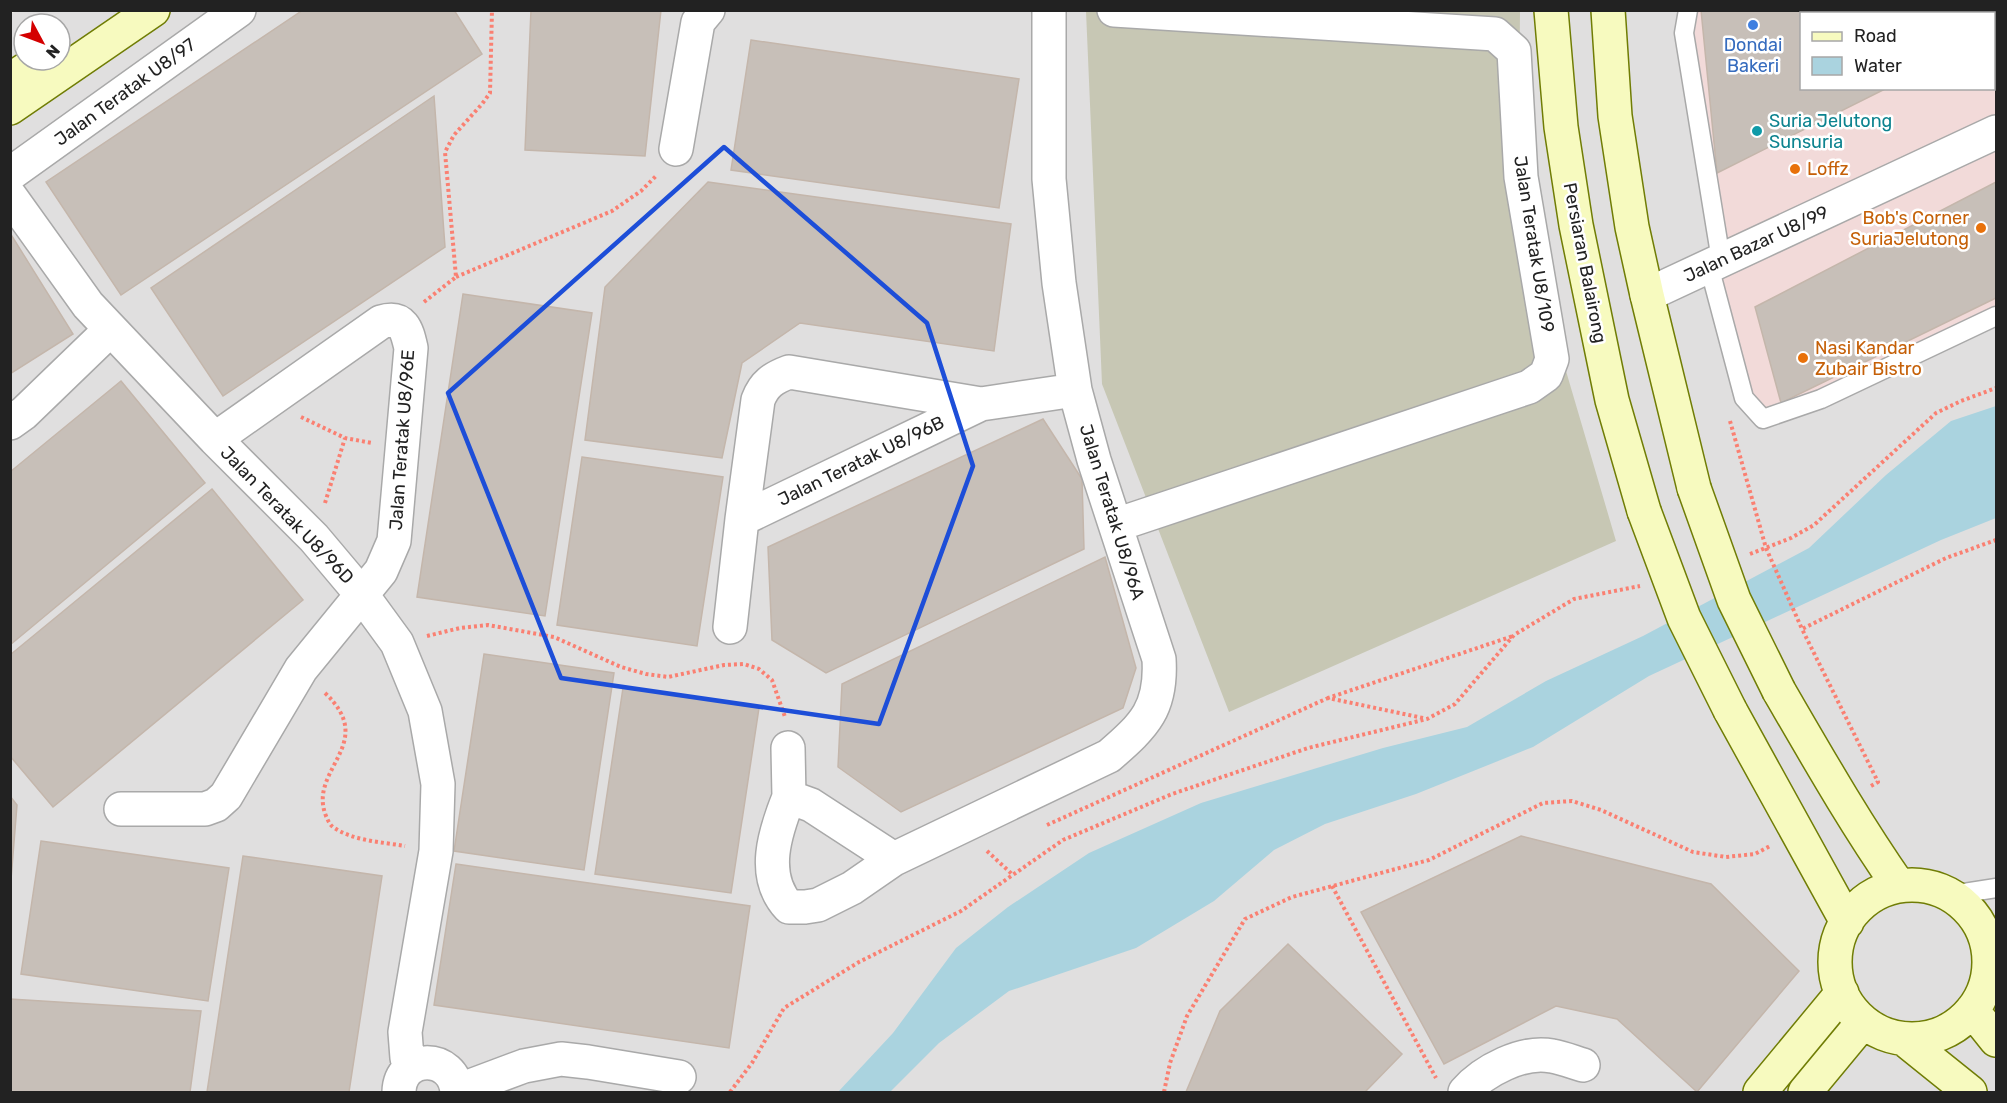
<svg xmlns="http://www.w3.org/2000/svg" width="2007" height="1103" font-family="Rubik,sans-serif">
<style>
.residential{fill:#e0dfdf;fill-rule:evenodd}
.commercial{fill:#f2dad9;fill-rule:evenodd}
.construction{fill:#c7c7b4}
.water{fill:#aad3df}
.building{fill:#c7bfb8;stroke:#c4b6ab;stroke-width:1.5}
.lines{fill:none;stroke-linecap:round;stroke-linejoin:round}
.lane-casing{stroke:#a9a9a9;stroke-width:21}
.street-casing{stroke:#a9a9a9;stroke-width:36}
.secondary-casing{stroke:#707d05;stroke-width:36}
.path{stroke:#fa8072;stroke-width:4;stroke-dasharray:3 3;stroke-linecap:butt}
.lane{stroke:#fff;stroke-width:18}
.street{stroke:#fff;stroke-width:33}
.secondary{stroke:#f7fabf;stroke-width:33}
.secondary-bridge-casing{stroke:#707d05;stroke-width:36;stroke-linecap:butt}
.secondary-bridge{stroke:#f7fabf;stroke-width:33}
.marked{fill:none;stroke:#1d4ed8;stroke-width:4.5;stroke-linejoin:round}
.shop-dot{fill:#3f7fe0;stroke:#fff;stroke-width:2}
.culture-dot{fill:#0f9aa8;stroke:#fff;stroke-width:2}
.food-dot{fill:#e8710a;stroke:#fff;stroke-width:2}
.labels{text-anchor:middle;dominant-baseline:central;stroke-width:5;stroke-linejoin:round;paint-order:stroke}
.shop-label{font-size:18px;fill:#366cbe;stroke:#fff}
.street-label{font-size:18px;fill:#222;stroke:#fff}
.culture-label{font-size:18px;fill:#0d838f;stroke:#fff;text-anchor:start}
.food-label{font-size:18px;fill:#c56008;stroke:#fff;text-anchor:start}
</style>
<rect width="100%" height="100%" fill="#f2efe9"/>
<path class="residential" d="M 17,11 L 1996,11 L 1996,1092 L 11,1092 L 10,14 ZM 1802,14 L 1994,14 L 1994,88 L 1802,88 ZM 24,24 L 60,24 L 60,60 L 24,60 Z"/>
<path class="commercial" d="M 1698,11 L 1996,11 L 1996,308 L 1814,394 L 1767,411 L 1751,396 L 1718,275 L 1679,39 ZM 1802,14 L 1994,14 L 1994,88 L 1802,88 Z"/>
<path class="construction" d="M 1086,11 L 1520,11 L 1519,114 L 1566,371 L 1616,541 L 1229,712 L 1102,384 Z"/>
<path class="water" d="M 1996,406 L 1996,518 L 1941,540 L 1649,676 L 1533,747 L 1416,794 L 1325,824 L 1274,850 L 1214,901 L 1136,948 L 1009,991 L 939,1043 L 890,1092 L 838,1092 L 893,1033 L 956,948 L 1008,907 L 1089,853 L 1201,803 L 1383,748 L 1467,727 L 1546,681 L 1643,636 L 1809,548 L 1886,475 L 1951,421 Z"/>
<path class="building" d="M 303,10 L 454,10 L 482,54 L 121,295 L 46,182 Z
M 531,10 L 661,10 L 645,156 L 525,150 Z
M 1701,10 L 1996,10 L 1996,34 L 1994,36 L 1994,14 L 1802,14 L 1802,88 L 1887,88 L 1717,173 Z
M 751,40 L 1019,79 L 999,208 L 731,170 Z
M 434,96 L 445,247 L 223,396 L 151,288 Z
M 708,182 L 1011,224 L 994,351 L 800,323 L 742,363 L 722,458 L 585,440 L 605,287 Z
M 1996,182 L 1996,298 L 1781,403 L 1755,307 Z
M 10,233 L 73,334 L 10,374 Z
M 463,294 L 592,313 L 545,616 L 417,597 Z
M 121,381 L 205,483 L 10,645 L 10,472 Z
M 1043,419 L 1082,479 L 1084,549 L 826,673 L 772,640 L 768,547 Z
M 582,457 L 723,477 L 697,646 L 557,625 Z
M 212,489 L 303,600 L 53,807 L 10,756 L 10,655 Z
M 1105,557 L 1136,668 L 1123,708 L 901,812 L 838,767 L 842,684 Z
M 484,654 L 614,673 L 584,870 L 454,851 Z
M 623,688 L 759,708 L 731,893 L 595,874 Z
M 10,796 L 17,805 L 10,892 Z
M 1521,836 L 1711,884 L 1799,971 L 1697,1092 L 1617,1019 L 1556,1006 L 1444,1064 L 1361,912 Z
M 41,841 L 229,868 L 208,1001 L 21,974 Z
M 243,856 L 382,876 L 349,1092 L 207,1092 Z
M 456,864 L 750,906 L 729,1048 L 434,1005 Z
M 1288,944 L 1402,1054 L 1365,1092 L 1186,1092 L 1220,1011 Z
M 10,999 L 201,1011 L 190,1092 L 10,1092 Z"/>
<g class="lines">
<g class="lane-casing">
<path id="lane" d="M 1688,10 L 1684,33 L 1721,260
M 1709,266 L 1744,398 L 1763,419 L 1821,399 L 1996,316
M 1951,895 L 1996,888
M 1990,961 L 1996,949"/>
</g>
<g class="street-casing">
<path id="street" d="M 1114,10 L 1495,34 L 1514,51 L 1521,177 L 1552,359 L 1546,375 L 1529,387 L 1116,525
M 676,149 L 698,22 L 708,10
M 10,174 L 239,10
M 10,196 L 88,305 L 215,439 L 314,538 L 362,595 L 397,643 L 425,711 L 438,784 L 436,851 L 405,1032 L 407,1058 L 412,1067
M 1647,295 L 1996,132
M 981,404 L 789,372 C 773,378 764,384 758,400 L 742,519 L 981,404 L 1075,390
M 10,423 L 24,413 L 110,330
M 730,627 L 742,519
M 788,748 L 789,797
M 121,809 L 205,809 L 216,805 L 226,796 L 301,669 L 381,571 L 394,541 L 411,348 C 407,331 404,315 381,322 L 215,439
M 894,859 L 811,805 L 789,797 C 775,832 760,876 789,907 L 805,907 L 818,905 L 852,888 L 894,859 L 1109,756 C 1145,725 1162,708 1159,659 L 1094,460 L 1075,390 L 1059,283 L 1049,179 L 1049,10
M 457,1091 L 524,1066 L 561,1059 L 588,1062 L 679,1077
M 399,1092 C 400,1053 454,1053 457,1092
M 1465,1092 C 1483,1071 1523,1050 1552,1056 C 1563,1058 1573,1062 1583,1065"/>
</g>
<g class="secondary-casing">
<path id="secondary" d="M 1551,10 L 1561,127 L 1576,225 L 1612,400 L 1644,511
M 1608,10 L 1615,116 L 1632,227 L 1647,295 L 1694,488
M 10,80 L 40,60
M 10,108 L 153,10
M 1779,691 C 1818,758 1855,823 1899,886
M 1730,710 L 1847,922
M1835 962a77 77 0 1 1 154 0a77 77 0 1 1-154 0Z
M 1972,1010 L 1996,1040
M 1904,1039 L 1970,1092
M 1760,1092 L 1842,993
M 1805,1092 L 1863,1022"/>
</g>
<path class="path" d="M 456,277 L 612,211 L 641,191 L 657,175
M 424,302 L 456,277 L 445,152 L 454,135 L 482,104 L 490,93 L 492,10
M 301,417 L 345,438 L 372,443
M 1730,421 L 1766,548 L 1802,629
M 325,503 L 345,438
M 1750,554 L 1791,538 L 1814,525 L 1936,413 L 1961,401 L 1996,388
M 427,636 L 460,628 L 488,625 L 554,637 L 621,667 L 646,674 L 668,677 L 724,665 L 744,664 L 759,669 L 772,680 L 785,717
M 325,693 C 379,744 307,769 326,816 C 328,820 329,824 333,827 C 353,841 382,842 405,846
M 1423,718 L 1328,698 L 1513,636
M 1871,786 L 1878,782 L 1802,629 L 1946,558 L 1996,540
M 1047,825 L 1328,698
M 987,851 L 1013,875
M 1332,886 L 1436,1078
M 730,1092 L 752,1063 L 784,1008 L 859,962 L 961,911 L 1063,840 L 1172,794 L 1308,748 L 1427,719 L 1455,704 L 1514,635 L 1574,599 L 1640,586
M 1164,1092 L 1170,1063 L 1187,1016 L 1245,919 L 1292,897 L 1429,860 L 1543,803 L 1572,801 L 1601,810 L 1693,852 L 1726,857 L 1755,854 L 1770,846"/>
<use href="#lane" class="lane"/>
<use href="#street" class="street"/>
<use href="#secondary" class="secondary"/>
<g class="secondary-bridge-casing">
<path id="secondary-bridge" d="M 1694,488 L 1734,600 L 1779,691
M 1644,511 L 1684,618 L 1730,710"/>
</g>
<use href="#secondary-bridge" class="secondary-bridge"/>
</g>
<path class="marked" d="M 724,147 L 927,323 L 973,466 L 879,724 L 561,678 L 448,393 Z"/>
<circle class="shop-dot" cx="1753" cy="25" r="6"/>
<circle class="culture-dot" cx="1757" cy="131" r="6"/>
<g class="food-dot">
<circle cx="1795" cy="169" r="6"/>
<circle cx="1981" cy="228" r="6"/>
<circle cx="1803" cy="358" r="6"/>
</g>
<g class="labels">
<g class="shop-label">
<text x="1753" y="45">Dondai<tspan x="1753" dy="21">Bakeri</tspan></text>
</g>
<g class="street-label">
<text transform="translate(125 92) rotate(-36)">Jalan Teratak U8/97</text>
<text transform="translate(1534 244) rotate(81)">Jalan Teratak U8/109</text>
<text transform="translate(1756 244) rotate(-25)">Jalan Bazar U8/99</text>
<text transform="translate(1585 263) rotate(79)">Persiaran Balairong</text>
<text transform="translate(402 440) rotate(-86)">Jalan Teratak U8/96E</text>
<text transform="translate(861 461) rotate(-26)">Jalan Teratak U8/96B</text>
<text transform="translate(1112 512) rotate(73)">Jalan Teratak U8/96A</text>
<text transform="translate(287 515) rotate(46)">Jalan Teratak U8/96D</text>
</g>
<g class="culture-label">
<text x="1769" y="121">Suria Jelutong<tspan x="1769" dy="21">Sunsuria</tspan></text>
</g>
<g class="food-label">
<text x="1807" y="169">Loffz</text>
<text x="1969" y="218" text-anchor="end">Bob's Corner<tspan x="1969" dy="21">SuriaJelutong</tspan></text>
<text x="1815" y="348">Nasi Kandar<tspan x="1815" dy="21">Zubair Bistro</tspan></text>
</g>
</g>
<rect width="2007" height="1103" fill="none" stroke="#222222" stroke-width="24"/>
<rect x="1800" y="12" width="195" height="78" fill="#ffffff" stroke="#a7a7a7" stroke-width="1.5"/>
<rect x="1812" y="32" width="30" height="9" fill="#f7fabf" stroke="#a7a7a7" stroke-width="1.5"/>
<text x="1854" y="42" font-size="18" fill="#222222">Road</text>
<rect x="1812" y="57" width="30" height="18" fill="#aad3df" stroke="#a7a7a7" stroke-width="1.5"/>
<text x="1854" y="72" font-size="18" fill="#222222">Water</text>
<g transform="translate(42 42) rotate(131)"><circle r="28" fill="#ffffff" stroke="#a7a7a7" stroke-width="1.5"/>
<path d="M0-4.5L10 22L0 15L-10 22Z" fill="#d40000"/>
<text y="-9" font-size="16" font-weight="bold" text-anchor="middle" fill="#222222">N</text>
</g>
</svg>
